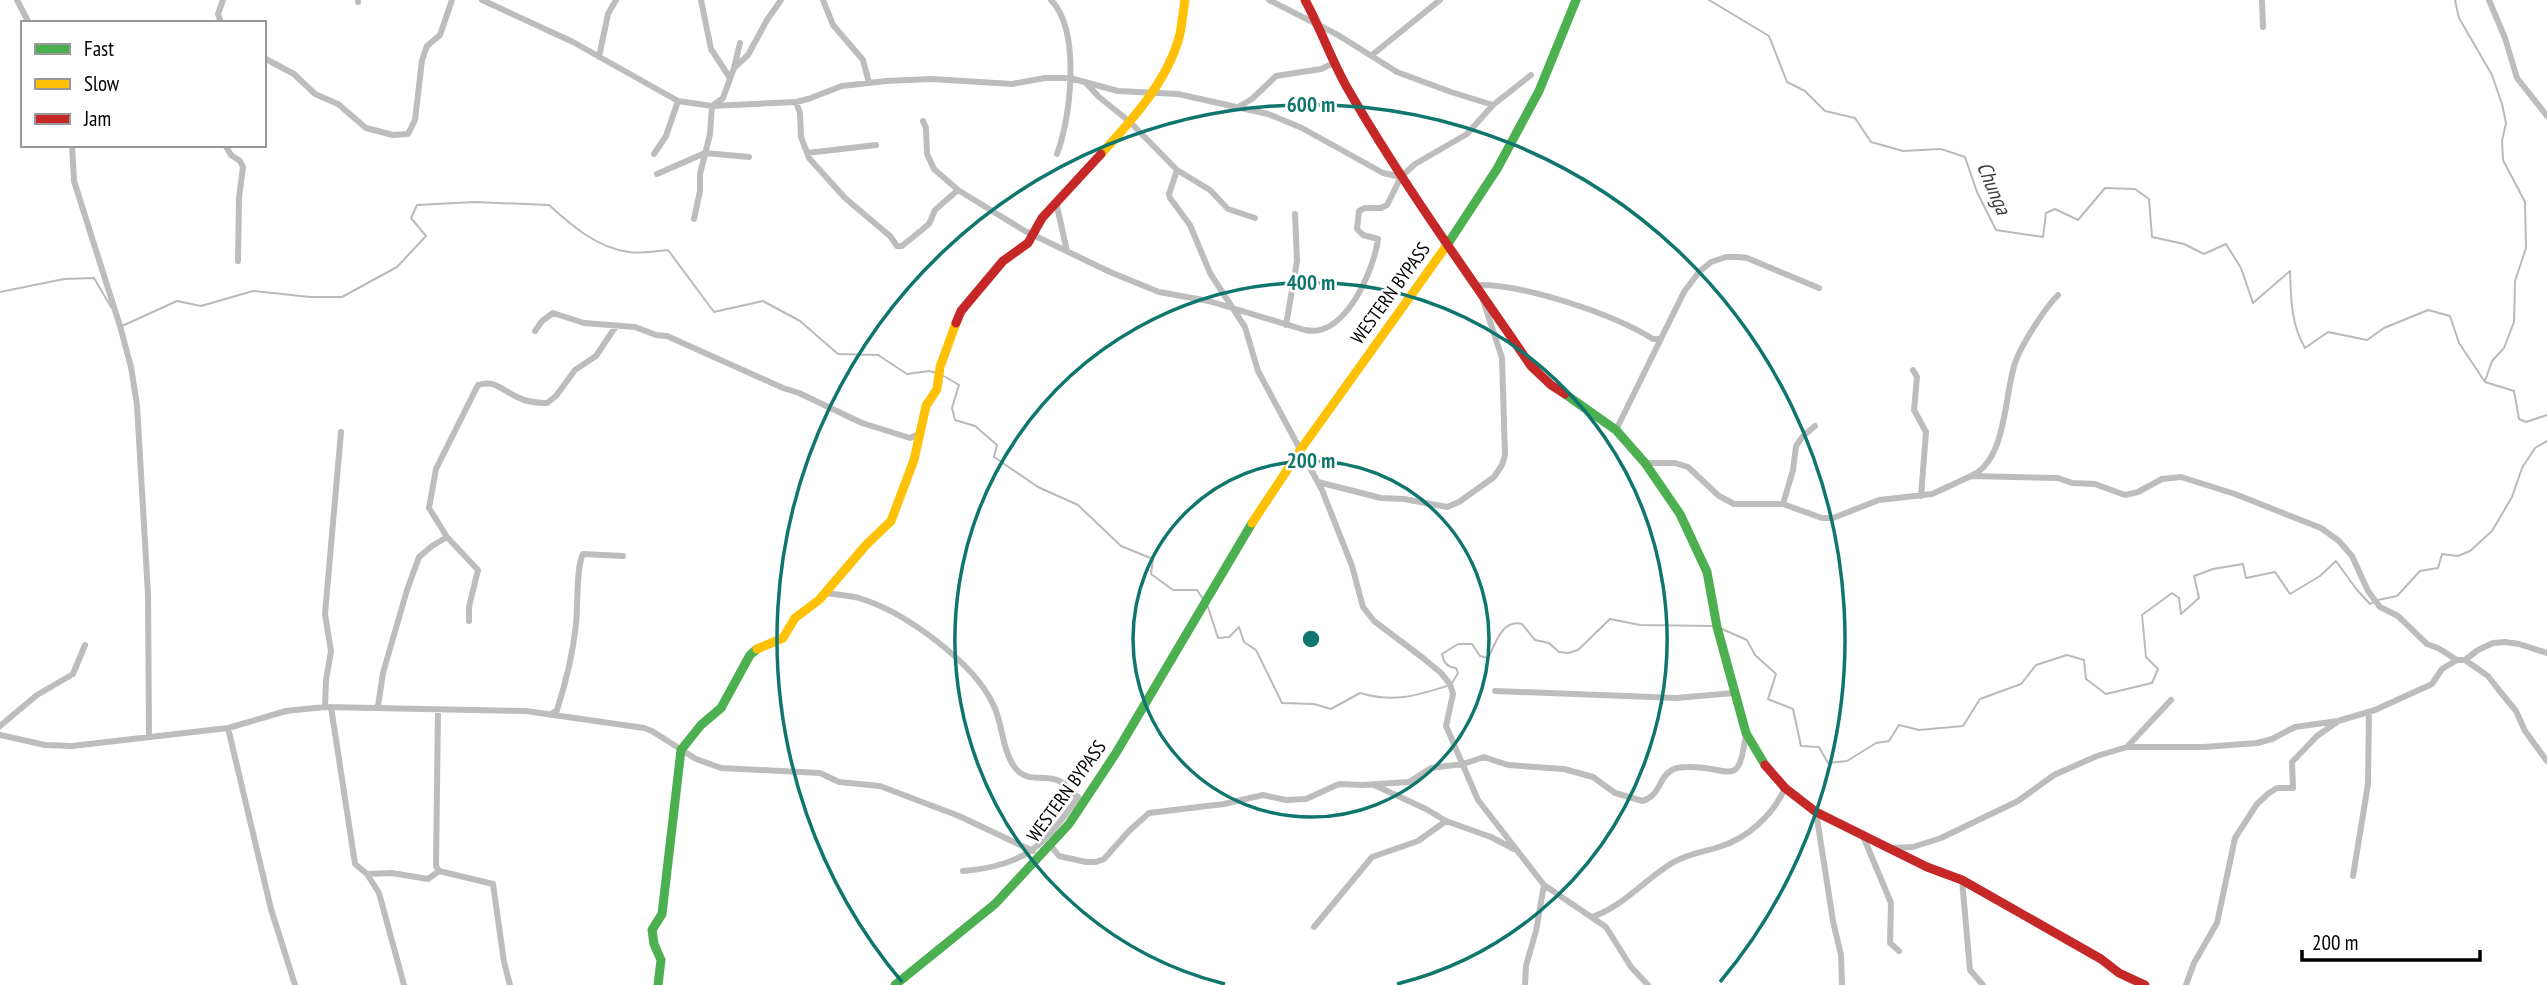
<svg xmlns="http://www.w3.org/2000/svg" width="2547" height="985" font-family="'PT Sans Narrow',sans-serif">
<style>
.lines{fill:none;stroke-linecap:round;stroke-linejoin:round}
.stream{stroke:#bababa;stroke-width:2}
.street{stroke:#bdbdbd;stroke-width:6}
.fast{stroke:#4caf50;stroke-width:9}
.slow{stroke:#ffc107;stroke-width:9}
.jam{stroke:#c62828;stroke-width:9}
.ring{fill:none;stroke:#0f766e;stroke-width:3.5}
.labels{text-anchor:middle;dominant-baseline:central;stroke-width:5;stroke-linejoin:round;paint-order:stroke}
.street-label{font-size:19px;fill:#000;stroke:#fff}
.water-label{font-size:21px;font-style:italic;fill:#3d3d3d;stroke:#fff}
.centre{fill:#0f766e;stroke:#fff;stroke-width:3.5}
.ring-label{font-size:21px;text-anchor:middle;font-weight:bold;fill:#0f766e;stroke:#fff;stroke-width:5;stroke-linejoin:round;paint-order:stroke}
</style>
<rect width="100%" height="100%" fill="#fff"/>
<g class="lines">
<path class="stream" d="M 1709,0 L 1769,36 L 1787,82 L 1805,91 L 1825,111 L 1855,118 L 1871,142 L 1903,151 L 1941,149 L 1965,157 L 1977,192 L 1996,230 L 2043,237 L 2046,213 L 2055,209 L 2078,220 L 2105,188 L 2135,189 L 2149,199 L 2152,237 L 2184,244 L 2204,254 L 2226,244 L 2241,268 L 2253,303 L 2290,271 C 2291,299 2291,324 2305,348 L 2328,332 L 2367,340 L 2384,328 L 2428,310 L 2450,316 L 2459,343 L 2485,382 L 2514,391 L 2519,419 L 2526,422 L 2547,415
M 2455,0 L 2459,18 L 2492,75 L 2502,104 L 2506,123 L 2502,141 L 2503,160 L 2525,202 L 2526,248 L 2515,281 L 2514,322 L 2504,348 L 2492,361 L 2485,381
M 0,292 L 64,279 L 94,278 L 111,307
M 122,326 L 177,301 L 201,306 L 253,291 L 310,297 L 342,297 L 397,267 L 426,236 L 411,218 L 417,205 L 475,202 L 549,205 C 571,225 597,248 629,252 C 641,254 656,251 668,250 L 714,312 L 763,301 L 800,321 L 838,354 L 878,355 L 907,374 L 929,371 L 937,373
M 942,375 L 959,385 L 952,408 L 955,420 L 975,426 L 997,445 L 994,457 L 1038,487 L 1078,505 L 1121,546 L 1153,559 L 1151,574 L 1173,590 L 1197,590 L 1203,599
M 2378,600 L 2397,596 L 2420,571 L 2438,568 L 2442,554 L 2458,556 L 2470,551 L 2492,531 L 2512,497 L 2522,468 L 2535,448 L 2547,441
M 1208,607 L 1218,638 L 1229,637 L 1239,627 L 1244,642 L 1256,650 L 1282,703 L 1314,704 L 1331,709 L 1360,693 C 1394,703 1415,696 1447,686
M 1722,629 L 1747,640 L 1755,655 L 1776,674 L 1768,699 L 1793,709 L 1801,746 L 1819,747 L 1828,763 L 1847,761 L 1876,743 L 1889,741 L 1899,725 L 1919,730 L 1963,726 L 1980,699 L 2021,684 L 2036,665 L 2067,655 L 2084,660 L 2086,679 L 2106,694 L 2152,683 L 2158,669 L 2146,657 L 2142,615 L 2172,593 L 2179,598 L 2181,614 L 2199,598 L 2194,576 L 2213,569 L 2243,564 L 2246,578 L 2275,572 L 2290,594 L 2320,576 L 2336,561 L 2357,590 L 2370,604 L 2373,602
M 1452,683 L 1458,673 L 1456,668 C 1447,667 1444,663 1442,654 L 1458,644 L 1472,644 L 1480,656 L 1488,658 C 1496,643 1502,619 1522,624 L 1535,640 L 1549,643 L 1559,652 L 1568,653 L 1578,650 L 1610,619 L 1640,625 L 1713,626"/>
<path class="street" d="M 17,0 L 29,23
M 482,0 L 573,42 L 678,101 L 712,106 L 796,102 L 808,99 L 842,86 L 886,81 L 931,79 L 1012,84 L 1045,78 L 1070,78 L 1118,91 L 1178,94 L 1268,114 L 1302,128 L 1383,173 L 1401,177
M 701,0 L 711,49 L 730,78
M 823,0 L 833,25 L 863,60 L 869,83
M 1051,0 C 1081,31 1071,117 1057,154
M 2262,0 L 2263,27
M 2489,0 L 2505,38 L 2517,78 L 2547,116
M 358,2 L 358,0
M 221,23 L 218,14 L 223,0
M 1372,55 L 1440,0
M 599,57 L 608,14 L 616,0
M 264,58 L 294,74 L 315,94 L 338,104 L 366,128 L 393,135 L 408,134 L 415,120 L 422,60 L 427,46 L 440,35 L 452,0
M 734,68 L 740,43
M 1086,83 L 1099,97 L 1130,122 L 1177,170 L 1169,194 L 1170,198 L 1190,225 L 1210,273 L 1245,327 L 1258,371 L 1322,490 L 1352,566 L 1363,607 L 1374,621 L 1423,658 L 1441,673 L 1450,684 L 1453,694 L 1446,726 L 1478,800 L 1544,885 L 1606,927 L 1631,967 L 1648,985
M 796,102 L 800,113 L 801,137 L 809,158 L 845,198 L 890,236 L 897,246 L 902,246 L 929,224 L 935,210 L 958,190
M 1493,105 L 1531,75
M 1238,107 L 1252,99 L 1276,76 L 1321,69 L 1334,63
M 923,121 L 926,128 L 927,154 L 934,169 L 958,190 L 1025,231 L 1110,272 L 1159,292 L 1209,301 L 1305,330 C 1345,339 1374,270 1378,239 L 1363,235 L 1357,229 L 1359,211 L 1365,208 L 1381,208 L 1387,205 L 1401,177 L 1415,164 L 1467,134 L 1493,105 L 1451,92 L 1397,72 L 1338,35 L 1269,0
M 72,145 L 74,181 L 120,326 L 131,367 L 137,405 L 148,594 L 149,736
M 225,145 L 231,155 L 240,161 L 243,167 L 239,198 L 238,261
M 807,153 L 876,145
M 654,154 L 666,136 L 678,101
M 1177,170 L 1210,190 L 1228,209 L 1255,218
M 657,174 L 705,153 L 749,157
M 1056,202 L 1067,251
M 694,219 L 700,191 L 700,174 L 710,134 L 712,106 L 723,98 L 734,68 L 748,55 L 767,20 L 781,0
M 1478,287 L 1477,285 C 1524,284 1613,314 1653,339 L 1659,339
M 1286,325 L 1297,261 L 1295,214
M 535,331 L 542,321 L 553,313 L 584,323 L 635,327 L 656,335 L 667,336 L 783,388 L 799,393 L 862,423 L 910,438 L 919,434
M 1913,370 L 1917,377 L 1914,410 L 1926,432 L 1921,496
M 1616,430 L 1684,292 L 1699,272 L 1711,262 L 1726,257 L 1739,257 L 1747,258 L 1819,288
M 1645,463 L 1675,463 L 1688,467 L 1719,496 L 1734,504 L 1783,504 L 1822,518 L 1833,518 L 1879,500 L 1932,494 L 1971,476 L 2058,478 L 2072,483 L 2095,484 L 2125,495 L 2138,492 L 2162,479 L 2181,477 L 2235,494 L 2321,528 L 2339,541 L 2352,556 L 2368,591 L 2380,607 L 2398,616 L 2427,644 L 2438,648 L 2457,660
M 1973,475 C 2007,457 2004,396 2015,363 C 2021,345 2045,308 2058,295
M 1318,482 L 1381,498 L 1404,499 L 1447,507 L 1459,502 L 1494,477 L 1502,465 L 1505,455 L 1502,358 L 1483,300
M 1783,504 L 1793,470 L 1796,446 L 1803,436 L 1815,426
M 447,537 L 478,570 L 469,607 L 469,621
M 825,593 C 838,595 850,595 862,599 C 906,613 973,662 993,704 C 1003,723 1002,754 1017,770 C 1028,782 1043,775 1057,780 C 1065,782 1071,792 1078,797 C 1044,846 1025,866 963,871
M 2465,660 L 2488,676 L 2498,689 L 2516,711 L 2525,731 L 2547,761
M 1495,691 L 1676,698 L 1734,693
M 378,706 L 383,673 L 407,590 L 419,557 L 432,546 L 447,537 L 429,508 L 436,469 L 478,385 C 495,379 503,391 517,397 C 525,401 537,403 547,403 L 556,396 L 575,370 L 596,356 L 616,326
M 325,707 L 326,680 L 331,651 L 325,614 L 341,432
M 331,707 L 355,864 L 367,874 L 379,893 L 404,985
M 438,710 L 436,866 L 439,871 L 493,884 L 504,962 L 510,985
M 550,715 L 557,710 C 566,682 573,654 576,624 C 578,608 576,566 583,554 L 623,556
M 0,726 L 37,695 L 73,674 L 85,645
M 228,728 L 271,909 L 295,985
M 0,735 L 45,745 L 72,746 L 228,728 L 286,711 L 325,707 L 526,711 L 644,728 L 652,731 L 696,759 L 721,768 L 820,773 L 839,782 L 880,786 L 959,816 L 1033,851
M 2127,747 L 2171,700
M 1374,785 L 1426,809 L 1446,821 L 1491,837 L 1514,849
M 1816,812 L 1833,921 L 1841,955 L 1842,985
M 1863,836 L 1891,903 L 1890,943 L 1899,951
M 1051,846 L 1059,856 L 1086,862 L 1096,862 L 1104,859 L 1129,831 L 1149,813 L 1224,804 L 1263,795 L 1286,800 L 1306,799 L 1339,784 L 1362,785 L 1409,782 L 1431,768 L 1463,764 L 1484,757 L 1508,765 L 1564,769 L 1593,777 L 1615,793 L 1643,801 C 1662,794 1658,777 1672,770 C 1677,767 1683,767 1688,767 C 1731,766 1739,791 1746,733
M 1892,848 L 1913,847 L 1941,838 L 2018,801 L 2054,775 L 2097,756 L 2127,747 L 2204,747 L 2257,743 L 2272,739 L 2295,727 L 2338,721 L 2375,710 L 2432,684 L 2442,669 L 2457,660 L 2465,660 L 2478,650 L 2493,643 L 2505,642 L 2519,644 L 2547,653
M 367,874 L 392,873 L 428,879 L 439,871
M 2353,876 L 2368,784 L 2369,712
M 1962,880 L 1970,970 L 1983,985
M 1592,917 C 1624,906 1644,880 1672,863 C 1687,854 1703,852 1719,847 C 1748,838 1773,815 1785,788
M 1314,927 L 1372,857 L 1418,841 L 1446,821
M 1525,985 L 1526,966 L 1536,931 L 1544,885
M 2186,985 L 2194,963 L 2217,923 L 2235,838 L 2257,804 L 2269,793 L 2277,788 L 2293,788 L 2292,762 L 2317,736 L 2337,722"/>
<path class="fast" d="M 1447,245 L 1497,169 L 1539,91 L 1576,0
M 1565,394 L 1616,430 L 1645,463 L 1680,514 L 1707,572 L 1717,627 L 1746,733 L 1765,765
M 658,985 L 661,960 L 654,944 L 652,930 L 662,914 L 681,750 L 701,725 L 721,708 L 750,655 L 757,649
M 895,985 L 995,904 L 1069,824 L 1116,753 L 1252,523"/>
<path class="slow" d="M 1101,154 C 1132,120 1166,83 1179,38 C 1182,26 1183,12 1185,0
M 1252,523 L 1301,449 L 1447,245
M 757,649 L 783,638 L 795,618 L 819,600 L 866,545 L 891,521 L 914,460 L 926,406 L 937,389 L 940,367 L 956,323"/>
<path class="jam" d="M 1305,0 C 1321,29 1332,62 1349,91 C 1404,186 1469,275 1531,366 L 1551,385 L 1565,394
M 956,323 L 961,311 L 1003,261 L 1028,243 L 1042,218 L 1101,154
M 1765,765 L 1785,788 L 1816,812 L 1927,867 L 1962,880 L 2101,959 L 2119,973 L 2145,985"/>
</g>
<g class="ring">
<circle cx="1311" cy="639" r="178"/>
<path d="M1225 984A356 356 0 1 1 1397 984"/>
<path d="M902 982A534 534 0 1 1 1720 982"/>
</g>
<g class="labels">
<g class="street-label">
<text transform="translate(1390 293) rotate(-54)">WESTERN BYPASS</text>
<text transform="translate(1066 791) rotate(-54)">WESTERN BYPASS</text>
</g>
<g class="water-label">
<text transform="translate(1994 188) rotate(67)">Chunga</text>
</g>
</g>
<circle cx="1311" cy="639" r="10" class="centre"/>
<g class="ring-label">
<text x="1311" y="112">600 m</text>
<text x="1311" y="290">400 m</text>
<text x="1311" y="468">200 m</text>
</g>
<rect x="21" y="21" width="245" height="126" fill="#ffffff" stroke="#999999" stroke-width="2"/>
<rect x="35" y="44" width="35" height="10" fill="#4caf50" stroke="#999999" stroke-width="2"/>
<text x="84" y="56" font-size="21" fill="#000000">Fast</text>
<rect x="35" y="79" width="35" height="10" fill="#ffc107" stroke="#999999" stroke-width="2"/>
<text x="84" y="91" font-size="21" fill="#000000">Slow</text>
<rect x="35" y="114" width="35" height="10" fill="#c62828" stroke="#999999" stroke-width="2"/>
<text x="84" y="126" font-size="21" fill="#000000">Jam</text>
<path d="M2302 950v10h178v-10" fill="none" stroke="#000000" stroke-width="3.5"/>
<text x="2312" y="950" font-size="21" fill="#000000" stroke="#ffffff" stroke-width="5" paint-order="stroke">200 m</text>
</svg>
